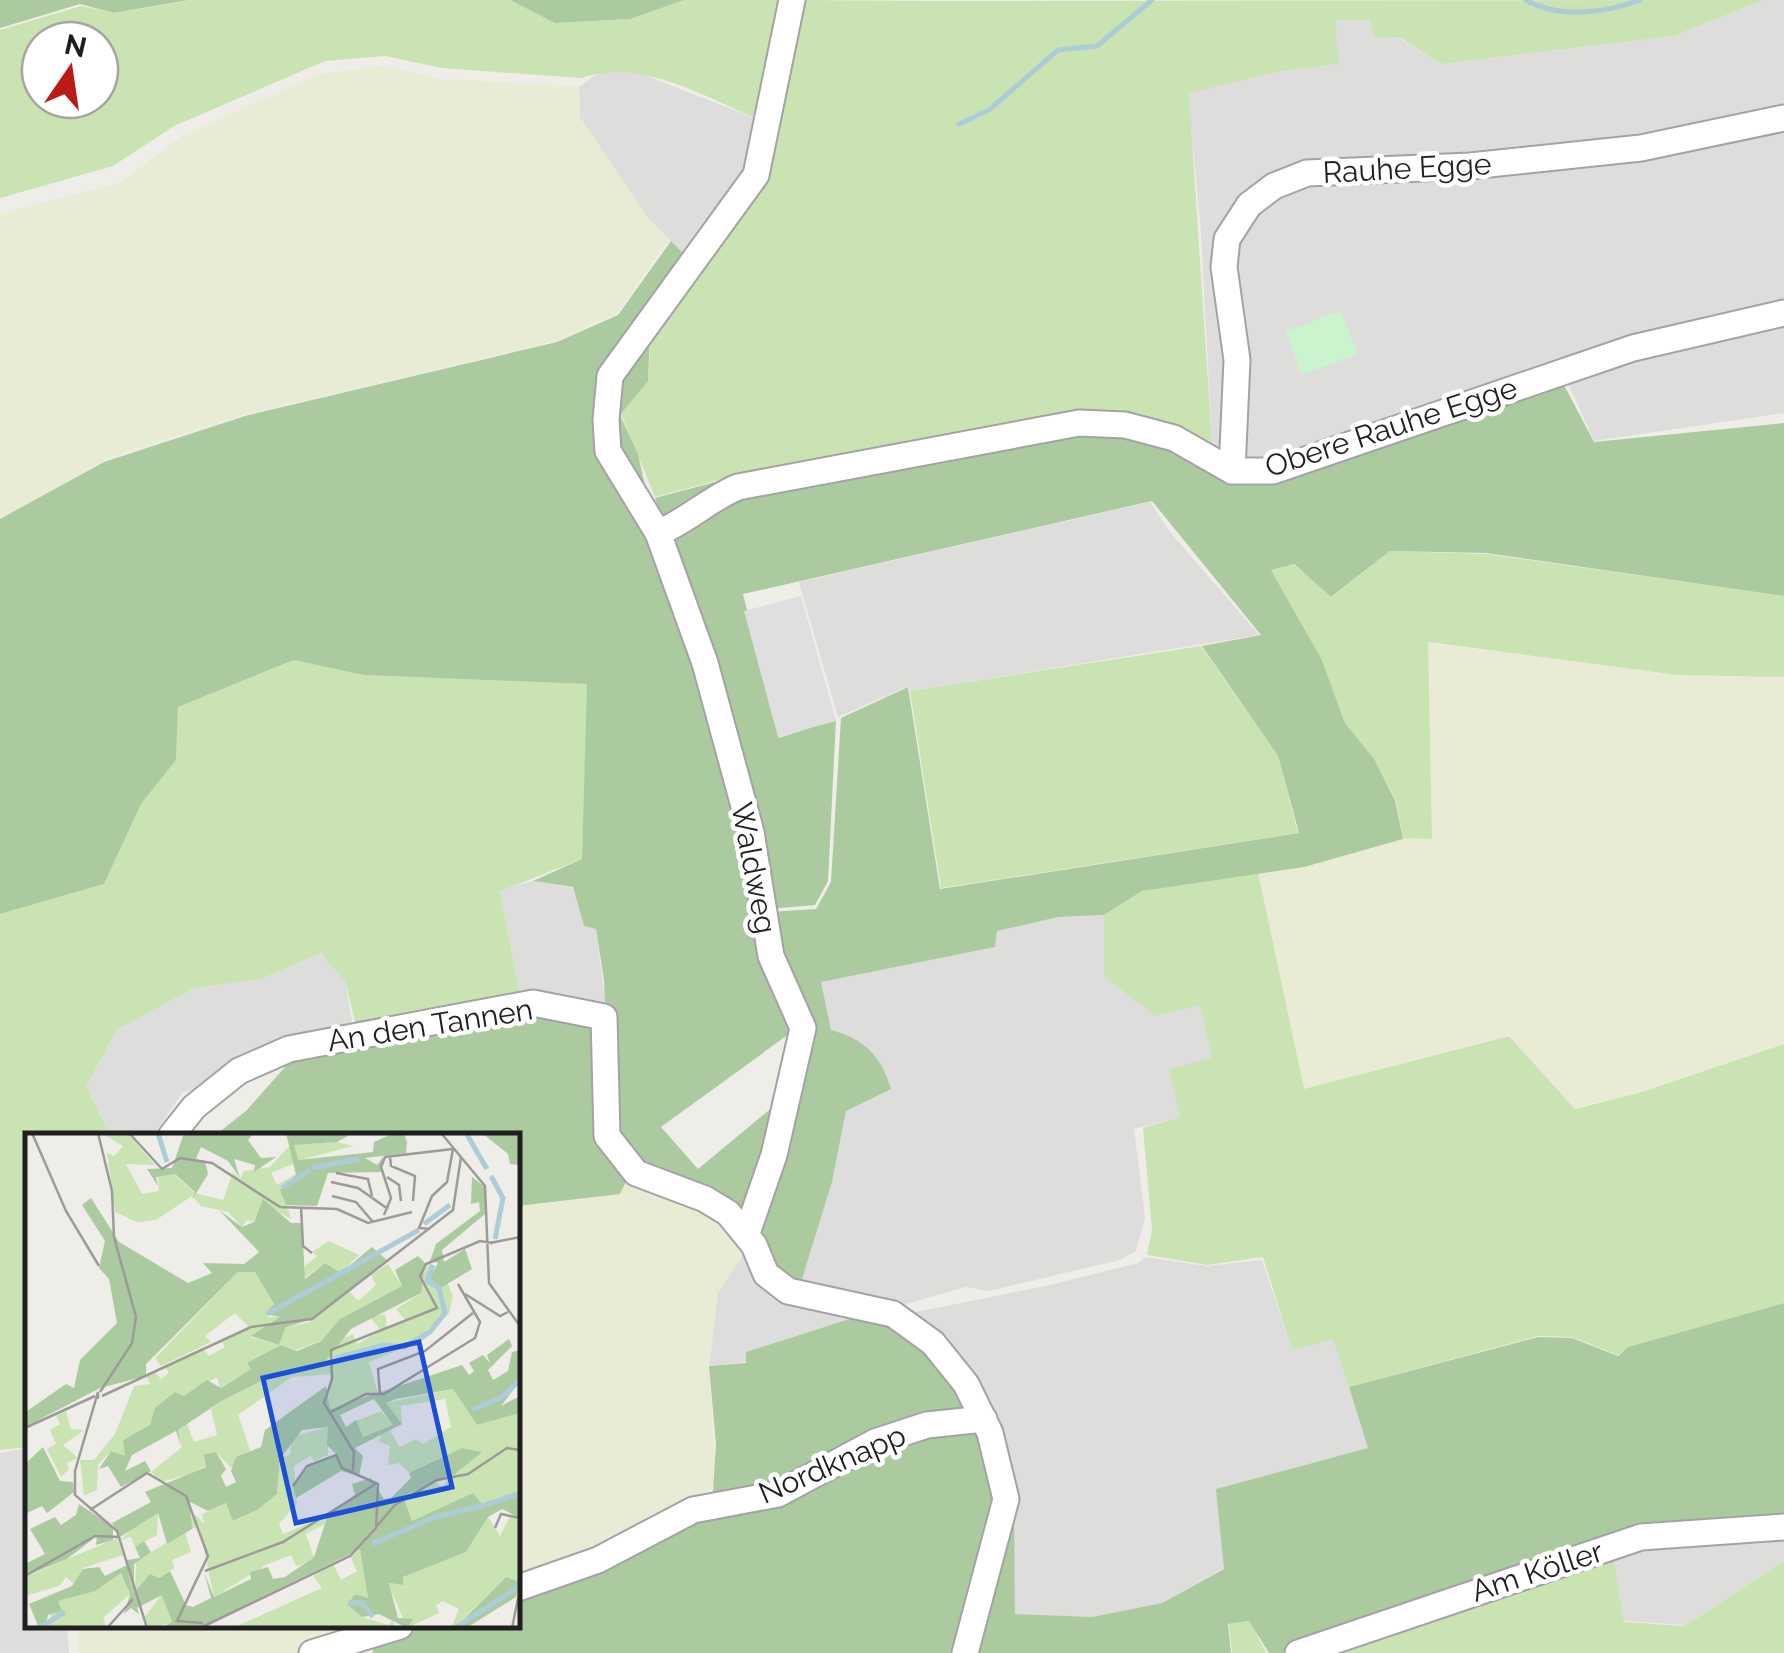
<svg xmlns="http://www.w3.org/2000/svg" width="1784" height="1653" font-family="Raleway,sans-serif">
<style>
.residential{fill:#dddddc}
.farmland{fill:#e9ecd4}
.grass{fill:#c9e4b2;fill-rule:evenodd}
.forest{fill:#abcaa0}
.park{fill:#c9f4ce}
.parking{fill:#dfdfdf}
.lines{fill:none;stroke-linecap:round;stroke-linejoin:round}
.stream{stroke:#acccd8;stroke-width:5}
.minor-casing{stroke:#a3a3a3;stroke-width:29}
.minor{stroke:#fff;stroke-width:25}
.labels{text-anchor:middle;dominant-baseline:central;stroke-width:9;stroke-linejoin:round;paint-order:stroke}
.street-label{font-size:30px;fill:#1f1f1f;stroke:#fff}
.inset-river{fill:none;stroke:#acccd8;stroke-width:5}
.inset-road{fill:none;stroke:#9c9b97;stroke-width:2.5}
.view{fill:#1d4ed8;fill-opacity:0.15;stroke:#1d4ed8;stroke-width:5}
.inset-edge{fill:none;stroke:#1f1f1f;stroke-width:5}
</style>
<rect width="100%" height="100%" fill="#efede7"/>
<path class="residential" d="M 1763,0 L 1784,0 L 1784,413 L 1594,441 L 1559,363 L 1266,462 L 1229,453 L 1212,443 L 1201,233 L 1188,93 L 1282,71 L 1338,64 L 1334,20 L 1370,20 L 1441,64 L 1674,36 Z
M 601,71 L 639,73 L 762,121 L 758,149 L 691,261 L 649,220 L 580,118 L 579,87 Z
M 1150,502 L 1170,532 L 1259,635 L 910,691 L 908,686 L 838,717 L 799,582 Z
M 533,881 L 573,888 L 584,926 L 596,928 L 605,1001 L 599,1006 L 520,994 L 500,890 Z
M 1104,915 L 1104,976 L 1200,1004 L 1212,1057 L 1181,1117 L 1134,1129 L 1145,1218 L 1136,1251 L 1120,1260 L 988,1291 L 966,1287 L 892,1308 L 798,1292 L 832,1182 L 846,1111 L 820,982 L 995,947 L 996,931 L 1058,917 Z
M 321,953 L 345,980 L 354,1034 L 209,1088 L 183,1092 L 153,1135 L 110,1135 L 86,1086 L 117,1030 L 194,988 L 261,979 Z
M 746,1251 L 754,1265 L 868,1313 L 746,1352 L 747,1362 L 709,1366 L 718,1292 Z
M 1145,1257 L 1207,1266 L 1262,1260 L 1292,1350 L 1333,1338 L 1369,1448 L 1217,1489 L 1224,1568 L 1162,1603 L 1092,1617 L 1015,1614 L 1014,1498 L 901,1315 L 1050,1285 L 1138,1263 Z
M 27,1448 L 28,1626 L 67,1626 L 69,1653 L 0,1653 L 0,1453 Z
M 1784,1532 L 1784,1561 L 1685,1625 L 1624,1621 L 1612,1548 Z"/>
<path class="farmland" d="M 384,66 L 441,79 L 579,86 L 580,117 L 649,219 L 669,239 L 617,313 L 556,341 L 245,414 L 105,459 L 39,499 L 0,517 L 0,214 L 120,183 L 182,136 L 318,74 Z
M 1427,643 L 1678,675 L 1784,678 L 1784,1043 L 1639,1093 L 1575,1108 L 1509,1035 L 1304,1089 L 1258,872 L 1405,838 L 1431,839 Z
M 630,1173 L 703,1203 L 746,1251 L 718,1292 L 709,1366 L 716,1478 L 706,1499 L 518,1583 L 518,1206 L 594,1198 Z
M 76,1626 L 386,1626 L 298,1653 L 79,1653 Z"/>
<path class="grass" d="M 192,0 L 510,0 L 556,23 L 630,19 L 684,0 L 786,0 L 762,121 C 708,98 640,57 581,78 L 442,68 L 385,56 L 325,61 L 174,126 L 113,166 L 0,198 L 0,30 L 81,6 L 116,13 ZM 40,40 L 100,40 L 100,100 L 40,100 Z
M 798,0 L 928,1 L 1763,0 L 1674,36 L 1441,64 L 1399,37 L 1375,38 L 1370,20 L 1335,20 L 1339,64 L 1282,71 L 1189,93 L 1212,443 L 1155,420 L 1117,411 L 733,476 L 655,497 L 621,414 L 648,380 L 652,320 L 760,178 Z
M 1390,551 L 1486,554 L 1784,596 L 1784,677 L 1678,675 L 1428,642 L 1432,839 L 1403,838 L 1396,800 L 1374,760 L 1345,723 L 1322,660 L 1271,570 L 1293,564 L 1332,597 Z
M 1201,646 L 1278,756 L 1298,833 L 941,888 L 910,691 Z
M 295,660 L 363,675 L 588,684 L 582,859 L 500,891 L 520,994 L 355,1021 L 345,981 L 321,953 L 261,979 L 194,988 L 117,1030 L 86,1086 L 110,1135 L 28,1136 L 27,1447 L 0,1450 L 0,914 L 104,884 L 141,804 L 176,760 L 178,707 Z
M 1258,872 L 1304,1089 L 1509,1036 L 1575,1109 L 1639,1093 L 1784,1044 L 1784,1303 L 1628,1347 L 1618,1355 L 1572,1337 L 1538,1336 L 1349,1387 L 1333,1339 L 1292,1350 L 1263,1257 L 1207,1265 L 1147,1255 L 1152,1230 L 1143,1128 L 1180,1117 L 1169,1070 L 1212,1057 L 1200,1005 L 1155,1016 L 1104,976 L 1104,915 L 1142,891 Z
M 1612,1548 L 1624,1622 L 1684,1626 L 1784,1561 L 1784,1653 L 1311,1653 Z
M 1250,1621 L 1266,1653 L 1232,1653 L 1229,1624 Z"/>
<path class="forest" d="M 0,0 L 189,0 L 114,13 L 80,4 L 0,28 Z
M 510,0 L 684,0 L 630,19 L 555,23 Z
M 671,241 L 690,260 L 651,312 L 648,381 L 620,415 L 638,454 L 658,545 L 800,1026 L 661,1127 L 698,1169 L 786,1096 L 747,1220 L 655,1177 L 610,1135 L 604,980 L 596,929 L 584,926 L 573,887 L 533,881 L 582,859 L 587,684 L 363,675 L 294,660 L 178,707 L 176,760 L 141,804 L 104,884 L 0,914 L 0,519 L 104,462 L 245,416 L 557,342 L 618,315 Z
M 1564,385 L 1594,442 L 1784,423 L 1784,596 L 1486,553 L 1390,551 L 1331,597 L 1294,564 L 1271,570 L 1322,660 L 1345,723 L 1374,759 L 1395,800 L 1403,839 L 1304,867 L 1142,891 L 1104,915 L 1058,917 L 997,931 L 995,947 L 821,982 L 831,1030 C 864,1039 881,1055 891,1089 L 846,1111 L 832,1182 L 798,1292 L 778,1281 L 757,1234 L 807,1026 L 769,912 L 816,909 L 831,882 L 841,718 L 908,687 L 940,889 L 1299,833 L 1278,756 L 1202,646 L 1261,635 L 1152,501 L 743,594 L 779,738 L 836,719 L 828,881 L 815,905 L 769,909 L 688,603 L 655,498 L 734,477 L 1155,421 L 1199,437 L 1269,482 Z
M 520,994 L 599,1006 L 604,1137 L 630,1173 L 620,1194 L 518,1206 L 518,1136 L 214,1136 L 246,1111 L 293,1058 L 355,1039 L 355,1021 Z
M 1784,1303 L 1784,1523 L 1640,1532 L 1284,1653 L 1269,1653 L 1249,1621 L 1228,1624 L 1231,1653 L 956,1653 L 969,1611 L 953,1653 L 373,1653 L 371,1642 L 422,1626 L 518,1626 L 518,1592 L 597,1563 L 599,1577 L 600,1562 L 713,1491 L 716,1444 L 709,1366 L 746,1363 L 746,1352 L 868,1313 L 931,1345 L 1014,1498 L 1015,1614 L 1092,1617 L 1162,1603 L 1224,1569 L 1216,1489 L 1368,1448 L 1349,1387 L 1538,1337 L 1572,1338 L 1618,1356 L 1628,1347 Z"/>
<path class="park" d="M 1341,311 L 1358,354 L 1302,375 L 1286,331 Z"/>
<path class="parking" d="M 801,596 L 836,721 L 778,737 L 744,611 Z"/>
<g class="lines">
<path class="stream" d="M 1526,0 C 1559,19 1606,13 1640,0
M 959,124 L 989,110 L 1058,50 L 1097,46 L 1152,0"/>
<g class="minor-casing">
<path id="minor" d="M 1232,471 L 1237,360 L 1224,267 L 1227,239 L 1249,205 L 1274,186 L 1307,173 L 1470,166 L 1641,148 L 1784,118
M 658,533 C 687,521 709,499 738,487 L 1079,423 L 1125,425 L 1174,438 L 1232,471 L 1273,471 L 1633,348 L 1784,313
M 171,1136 L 194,1107 L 239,1071 L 289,1049 L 533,1003 L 604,1017 L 607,1136 L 636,1173 L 705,1199 L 728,1213 L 754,1245 L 766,1274 L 788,1291 L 893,1314 L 933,1343 L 966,1384 L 990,1433 L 1006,1499 L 965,1653
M 747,1233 L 774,1155 L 803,1028 L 771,956 L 751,832 L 705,663 L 658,533 L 608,451 L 606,420 L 610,376 L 756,175 L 792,0
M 518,1588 L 598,1560 L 693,1510 L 778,1494 L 875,1442 L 927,1425 L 984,1419
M 312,1653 L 400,1626
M 1298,1653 L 1641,1537 L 1784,1527"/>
</g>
<use href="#minor" class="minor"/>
</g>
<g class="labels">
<g class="street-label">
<text transform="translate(1407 168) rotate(-3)">Rauhe Egge</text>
<text transform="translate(1391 427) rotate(-18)">Obere Rauhe Egge</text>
<text transform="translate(754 868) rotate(79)">Waldweg</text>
<text transform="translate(430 1025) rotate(-9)">An den Tannen</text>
<text transform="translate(832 1464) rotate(-23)">Nordknapp</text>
<text transform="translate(1537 1571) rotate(-18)">Am Köller</text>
</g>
</g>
<g transform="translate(25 1133)">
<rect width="495" height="495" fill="#efede7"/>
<path d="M 76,0 L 102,0 L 130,32 L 101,31 L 117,61 L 134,58 L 133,43 L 149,41 L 170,60 L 198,67 L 208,39 L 215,46 L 219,38 L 245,34 L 266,11 L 268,31 L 246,40 L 252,52 L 271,41 L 261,68 L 266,86 L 238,70 L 228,89 L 222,87 L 217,94 L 203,79 L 176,73 L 167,63 L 131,87 L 112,89 L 90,79 L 82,20 L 89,23 L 98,13 ZM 312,9 L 328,13 L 272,28 L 268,12 ZM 304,108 L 334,122 L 316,140 L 300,130 L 279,145 L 280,133 L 292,123 L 287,119 ZM 406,130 L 407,151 L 422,149 L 428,163 L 424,180 L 399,207 L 344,229 L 353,260 L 305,276 L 300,269 L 308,241 L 267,244 L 213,282 L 225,317 L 206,335 L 191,319 L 179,321 L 181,333 L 164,341 L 137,349 L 126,339 L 157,314 L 153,297 L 162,291 L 169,309 L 192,302 L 186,276 L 198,267 L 245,244 L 287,236 L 312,208 L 328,201 L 332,211 L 356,198 L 345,184 L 360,181 L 362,195 L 380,187 L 371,176 L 396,160 L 396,139 ZM 363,131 L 377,153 L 315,186 L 297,207 L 271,217 L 256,212 L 223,230 L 226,236 L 195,255 L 192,244 L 159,263 L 150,259 L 130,276 L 125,292 L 98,307 L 101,324 L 86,318 L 73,332 L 72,357 L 59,363 L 55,327 L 69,327 L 90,301 L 109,253 L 125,251 L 122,244 L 130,239 L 136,246 L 144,240 L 139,233 L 177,215 L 184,223 L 200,214 L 196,206 L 225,195 L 210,180 L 180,203 L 186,209 L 136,233 L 130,225 L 213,139 L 230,139 L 249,171 L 242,184 L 256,184 L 226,204 L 253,212 L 260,195 L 284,189 L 324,158 L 333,168 L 351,152 L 346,142 ZM 428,256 L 452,292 L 495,278 L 495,359 L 457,371 L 448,361 L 387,388 L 378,363 L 410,349 L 418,354 L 431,334 L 456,319 L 437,315 L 384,340 L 374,330 L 363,332 L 365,313 L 354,309 L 356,300 L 365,296 L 374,314 L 391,306 L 398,311 L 426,294 L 420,266 L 376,273 L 377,291 L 360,270 ZM 41,278 L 46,296 L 59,297 L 38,312 L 53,325 L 42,330 L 44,336 L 36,344 L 22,316 L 31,311 L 25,297 L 35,291 L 31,283 ZM 356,278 L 368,292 L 338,304 L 331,288 ZM 303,294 L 303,322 L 289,328 L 285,323 L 269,333 L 272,371 L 254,391 L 258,401 L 303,382 L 306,388 L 281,401 L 289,424 L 272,434 L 266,422 L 243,431 L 189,464 L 174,393 L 167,396 L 163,386 L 171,382 L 179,391 L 177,381 L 201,370 L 209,388 L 232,377 L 252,361 L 255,326 L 265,321 L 267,304 ZM 133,380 L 132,402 L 110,414 L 106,404 L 96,407 L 115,387 ZM 487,380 L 495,386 L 495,449 L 481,444 L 438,486 L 489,455 L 487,461 L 426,495 L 434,476 L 418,468 L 411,472 L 414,480 L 382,495 L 363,450 L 378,452 L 377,444 L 441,419 L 463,384 L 475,403 ZM 160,399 L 166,419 L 147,427 L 149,435 L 133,445 L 125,441 L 110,464 L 111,428 ZM 92,405 L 98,422 L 58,435 L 49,451 L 41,444 L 34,453 L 0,463 L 0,444 ZM 336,415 L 343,466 L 330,461 L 322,470 L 337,484 L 363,492 L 368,487 L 370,495 L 208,495 L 297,455 L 288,443 L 308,430 L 316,447 L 332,438 L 325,423 ZM 96,440 L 105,461 L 78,485 L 82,494 L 20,495 L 33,468 L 69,457 ZM 137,461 L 147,490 L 123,495 L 120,484 Z" fill="#c9e4b2"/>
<path d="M 159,0 L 229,0 L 223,7 L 236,25 L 251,24 L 229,39 L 230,32 L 209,26 L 215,45 L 203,28 L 176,14 L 171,26 L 180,28 L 183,41 L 167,67 L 170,59 L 150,41 L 131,44 L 133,53 L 122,36 L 147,35 ZM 261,0 L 328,0 L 312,9 L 269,12 L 273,27 L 348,19 L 349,9 L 369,0 L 379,0 L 382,9 L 381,20 L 340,25 L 352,32 L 358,24 L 356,39 L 303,40 L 292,73 L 261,72 L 255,57 L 271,42 ZM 457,0 L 495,0 L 495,66 L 494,32 L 485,31 L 483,21 ZM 447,44 L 460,54 L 460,81 L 417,117 L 419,129 L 440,116 L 447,136 L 414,156 L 405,145 L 413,130 L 405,128 L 411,111 L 455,78 L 454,69 L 446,71 ZM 66,65 L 94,109 L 163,150 L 187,140 L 178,130 L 219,131 L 234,119 L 194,77 L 217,94 L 229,89 L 238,66 L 266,90 L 277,90 L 280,146 L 300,130 L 316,140 L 347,114 L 363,128 L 286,186 L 260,195 L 254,212 L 226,203 L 255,184 L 240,181 L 249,171 L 230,139 L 213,139 L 121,231 L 121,243 L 75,255 L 0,294 L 2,278 L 41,251 L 49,255 L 55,227 L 92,190 L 84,146 L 74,135 L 80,108 L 57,72 ZM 393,123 L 400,130 L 396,160 L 326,196 L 298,231 L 245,244 L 198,267 L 153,297 L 156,313 L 151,298 L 107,322 L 100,338 L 120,328 L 126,338 L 96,354 L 83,333 L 74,336 L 86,318 L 100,323 L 98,307 L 125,292 L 130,275 L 150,259 L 159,263 L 182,247 L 196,255 L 226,236 L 222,230 L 256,212 L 272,218 L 296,208 L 315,186 L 377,153 L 370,137 ZM 484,206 L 487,213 L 463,237 L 468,247 L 483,238 L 487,219 L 495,217 L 495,248 L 476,273 L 495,263 L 494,280 L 452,292 L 428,256 L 371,266 L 361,270 L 377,291 L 330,315 L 338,323 L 334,343 L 316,338 L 271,365 L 268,354 L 285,332 L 311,321 L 302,312 L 303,294 L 277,297 L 255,326 L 252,361 L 232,377 L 208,388 L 201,370 L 183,378 L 165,369 L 167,396 L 142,411 L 133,380 L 95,404 L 87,390 L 126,369 L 120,359 L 181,334 L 179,321 L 191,319 L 201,336 L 196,343 L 201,354 L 211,349 L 206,338 L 211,324 L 236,314 L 240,297 L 301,253 L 305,276 L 437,232 L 444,242 L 449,238 L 444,230 L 458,222 L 465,230 L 462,222 ZM 349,266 L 368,292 L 338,304 L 331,287 L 321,294 L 315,282 ZM 18,314 L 35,348 L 48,349 L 49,359 L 22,380 L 17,373 L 0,381 L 0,331 ZM 437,315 L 457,319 L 430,341 L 378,363 L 387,388 L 448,360 L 457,371 L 495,359 L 495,385 L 477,376 L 463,384 L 441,419 L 378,444 L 378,452 L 364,450 L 373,485 L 388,486 L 382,495 L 354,481 L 337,484 L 322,471 L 330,461 L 343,465 L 335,416 L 174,495 L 136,495 L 147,489 L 137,462 L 112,475 L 114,481 L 106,475 L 99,481 L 105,461 L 96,440 L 70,458 L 33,468 L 37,478 L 23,482 L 20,495 L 14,495 L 4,471 L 47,453 L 58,436 L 74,434 L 80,443 L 102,432 L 109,467 L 102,427 L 115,425 L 110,414 L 119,408 L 126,419 L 109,431 L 109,460 L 125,441 L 134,445 L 145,438 L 161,472 L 168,474 L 186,465 L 179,439 L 189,464 L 226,446 L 225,439 L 243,434 L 248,446 L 260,444 L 289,424 L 303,382 L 330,362 L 327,351 L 346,345 L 359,366 L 366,365 L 386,345 L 384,340 ZM 54,371 L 88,394 L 88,407 L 71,412 L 72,403 L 42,426 L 0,443 L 0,431 L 20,421 L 5,396 L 30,384 L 36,392 L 51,382 ZM 481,444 L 495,449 L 491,464 L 441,495 L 426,495 L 487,461 L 488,456 L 439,486 Z" fill="#abcaa0" fill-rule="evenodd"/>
<path class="inset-river" d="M 133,0 L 142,29M 441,0 L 462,36M 286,35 L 334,26M 466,43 L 478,65 L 470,106M 257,55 L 285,37M 399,91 L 425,72M 242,181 L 394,97M 310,225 L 359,212 L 379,214 L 405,199 L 420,180 L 414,155 L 402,148 L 408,132M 447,277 L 477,264 L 495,247M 457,373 L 495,360M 347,411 L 410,384 L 457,373M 323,470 L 337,470 L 348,484M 14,495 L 40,479M 430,495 L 495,453"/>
<path class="inset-road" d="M 7,0 L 41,78 L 74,133M 73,0 L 87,58 L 89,104 L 111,184 L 107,210 L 75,259M 104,0 L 137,36 L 155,25 L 187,30 L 255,74 L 312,76 L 343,90 L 387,79M 416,0 L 460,53 L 464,150 L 495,193M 365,23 L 366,33 L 390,43 L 388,68M 311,40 L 343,46 L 347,63M 362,44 L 374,52 L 376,68M 306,49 L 333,55 L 363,76M 307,63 L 331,69 L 348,89M 276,74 L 278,113 L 287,120M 359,82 L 366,65 L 356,34 L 360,24 L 428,16 L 422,49 L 407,63 L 394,95 L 405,96M 465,110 L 495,104M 440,161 L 475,183 L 483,179M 355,262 L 353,236 L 400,218 L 448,180M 77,263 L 226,194 L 287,186 L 428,77 L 436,24M 73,266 L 73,259 L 50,338 L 50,362 L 92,398 L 122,495M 306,279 L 341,261 L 359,261 L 450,205 L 455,189 L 433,151M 0,295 L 70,263M 328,338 L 329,319 L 299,270 L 307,246 L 306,217 L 412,175 L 395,143 L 401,131 L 455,108 L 468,110M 65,377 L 122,340 L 161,363 L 183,423 L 152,488 L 178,490M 352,393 L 370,372 L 412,347 L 443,341 L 482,315 L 495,317M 470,395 L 476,381 L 495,385M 180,438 L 258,409 L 352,350M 0,443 L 70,403 L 94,404M 82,495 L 108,466M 175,495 L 325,423 L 351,395 L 353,351 L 317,335 L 311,322 L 282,333 L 268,353M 487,495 L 495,456"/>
<path class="view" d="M 394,209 L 427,354 L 271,390 L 238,245 Z"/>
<rect width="495" height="495" class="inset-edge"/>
</g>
<g transform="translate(70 70) rotate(13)"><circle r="48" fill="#ffffff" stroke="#a5a5a5" stroke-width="2.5"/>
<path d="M0-8L18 38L0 25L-18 38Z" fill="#ba1b15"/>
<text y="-15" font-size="28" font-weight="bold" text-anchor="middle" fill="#1f1f1f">N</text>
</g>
</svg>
